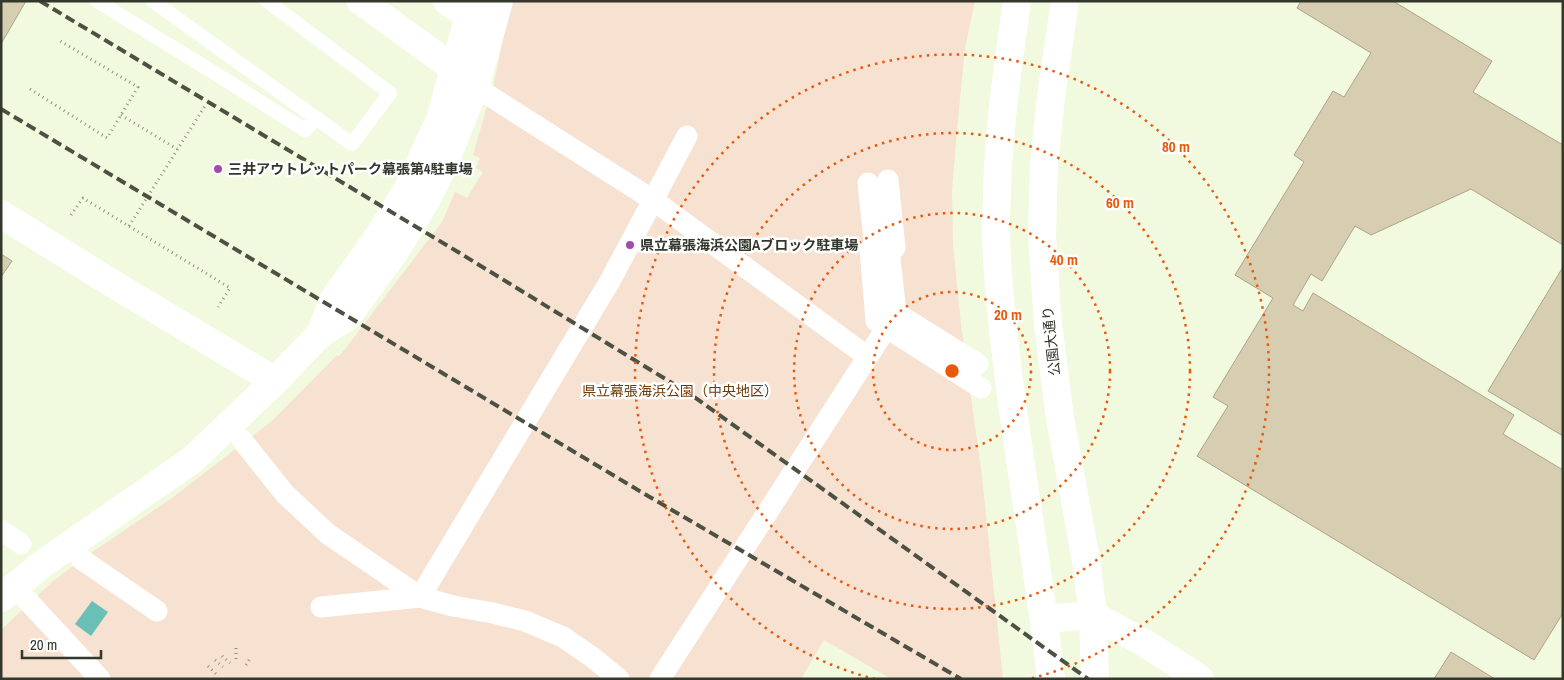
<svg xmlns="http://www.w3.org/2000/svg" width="1564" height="680" font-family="'Archivo Narrow','Noto Sans JP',sans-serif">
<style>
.green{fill:#f7e1d1}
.water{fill:#6abfb6}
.building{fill:#d7ceb2;stroke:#ada489}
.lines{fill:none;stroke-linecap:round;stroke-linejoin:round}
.path{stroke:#8d9380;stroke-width:3;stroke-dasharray:1 4;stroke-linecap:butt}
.service{stroke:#fff;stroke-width:14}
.pedestrian{stroke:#fff;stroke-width:21}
.minor{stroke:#fff;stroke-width:28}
.tertiary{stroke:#fff;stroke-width:28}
.rail{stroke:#4c5144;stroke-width:4;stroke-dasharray:10 5;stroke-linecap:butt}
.ring{fill:none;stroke:#e8590c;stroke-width:2.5;stroke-dasharray:2.5 5}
.poi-dot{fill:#a748b0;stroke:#fff;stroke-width:2}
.labels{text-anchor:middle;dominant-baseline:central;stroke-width:5;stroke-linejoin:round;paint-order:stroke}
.poi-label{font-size:14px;font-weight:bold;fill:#33372c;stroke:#fff;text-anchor:start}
.street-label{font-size:14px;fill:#33372c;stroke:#fff}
.park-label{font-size:14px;fill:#6d3b07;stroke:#fff}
.centre{fill:#e8590c;stroke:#fff;stroke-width:2.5}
.ring-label{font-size:15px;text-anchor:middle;font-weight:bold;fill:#e8590c;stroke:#fff;stroke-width:5;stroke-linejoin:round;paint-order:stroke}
</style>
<rect width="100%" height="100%" fill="#f1fade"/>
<path class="green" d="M 511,1 L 975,1 L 965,48 L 957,130 L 952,191 L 953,245 L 961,324 L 982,476 L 1003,679 L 891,679 L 824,640 L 801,679 L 1,679 L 1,630 L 53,581 L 88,555 L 172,498 L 273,420 L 337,355 L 339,356 L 345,349 L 442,222 L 455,192 L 467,198 L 483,172 L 476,168 L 480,158 L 473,155 L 487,106 L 489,107 Z"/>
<path class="water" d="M 92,601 L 108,612 L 91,636 L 75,624 Z"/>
<path class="building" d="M 1,1 L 26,1 L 1,44 Z
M 1301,1 L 1393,1 L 1492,61 L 1473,92 L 1563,145 L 1563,245 L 1471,189 L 1371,235 L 1355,226 L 1322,281 L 1311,274 L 1293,305 L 1303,311 L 1313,293 L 1514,415 L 1503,434 L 1563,470 L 1563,613 L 1534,660 L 1197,456 L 1228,406 L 1213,397 L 1273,298 L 1235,275 L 1304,162 L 1294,155 L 1333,91 L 1344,97 L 1371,53 L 1297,8 Z
M 1,254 L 12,261 L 1,277 Z
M 1563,267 L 1563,436 L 1488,391 Z
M 1451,652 L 1495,679 L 1434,679 Z"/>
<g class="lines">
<path class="path" d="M 30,89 L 107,138 L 138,87 L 60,41
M 121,115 L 177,149
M 71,215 L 83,198 L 230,288 L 218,307
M 129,226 L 205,106
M 222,656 L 230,663
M 236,659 L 236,647
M 215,660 L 223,667
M 246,665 L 251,657
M 208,666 L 216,674"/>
<path class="service" d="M 97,1 L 218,75 L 305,130 L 317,118
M 153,1 L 352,144 L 390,93 L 267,1"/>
<path class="pedestrian" d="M 485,93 L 653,200 L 868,357
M 888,180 L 895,248 L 889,249 L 896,313 L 978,364
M 868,183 L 875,249 L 870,249 L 876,321 L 981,388
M 242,440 L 285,494 L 328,534 L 420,597 L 610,281 L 687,136
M 1,530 L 21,544
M 81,559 L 157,611
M 27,600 L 100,679
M 321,607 L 420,597 L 453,606 L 493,613 L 525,621 L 563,637 L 592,657 L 619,679
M 660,679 L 896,313"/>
<path class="minor" d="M 361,1 L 453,68 L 485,54 L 468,16 L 447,1"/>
<path class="tertiary" d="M 1017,1 C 1008,66 998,131 997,197 C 996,211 995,225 996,239 C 1003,387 1035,532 1051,679
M 1065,1 L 1051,97 L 1044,165 L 1042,235 L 1048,324 L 1060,418 L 1086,560 L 1093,615 L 1095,679
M 1,214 L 105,279 L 275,381
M 321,333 L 333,300 L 378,237 L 408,188 L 440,120 L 473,1
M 1,598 L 41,565 L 192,460 L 275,381 L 321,333 L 347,317 L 394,253 L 427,199 L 446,160 L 477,81 L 499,1
M 1045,619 L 1093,615 L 1148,645 L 1200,679"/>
<path class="rail" d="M 40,1 L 458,252 L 690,394 L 1088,679
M 1,109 L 648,496 L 961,679"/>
</g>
<g class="ring">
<circle cx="952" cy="371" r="79"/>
<circle cx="952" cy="371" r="158"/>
<circle cx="952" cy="371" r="238"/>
<path d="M875 679A317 317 0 1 1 1029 679"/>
</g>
<g class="poi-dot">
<circle cx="218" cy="169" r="5"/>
<circle cx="630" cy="245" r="5"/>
</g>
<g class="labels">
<g class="poi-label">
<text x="228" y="169">三井アウトレットパーク幕張第4駐車場</text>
<text x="640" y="245">県立幕張海浜公園Aブロック駐車場</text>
</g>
<g class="street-label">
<text transform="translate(1051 341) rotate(-96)">公園大通り</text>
</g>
<g class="park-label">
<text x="680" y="391">県立幕張海浜公園（中央地区）</text>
</g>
</g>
<circle cx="952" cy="371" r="8" class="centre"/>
<g class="ring-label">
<text x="1176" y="152">80 m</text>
<text x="1120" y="208">60 m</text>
<text x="1064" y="265">40 m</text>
<text x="1008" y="320">20 m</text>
</g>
<rect width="1564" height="680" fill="none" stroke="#33372c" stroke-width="5"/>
<path d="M22 650v8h79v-8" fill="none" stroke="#33372c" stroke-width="2.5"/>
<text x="30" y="650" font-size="15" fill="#33372c" stroke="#ffffff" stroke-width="4" paint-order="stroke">20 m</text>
</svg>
